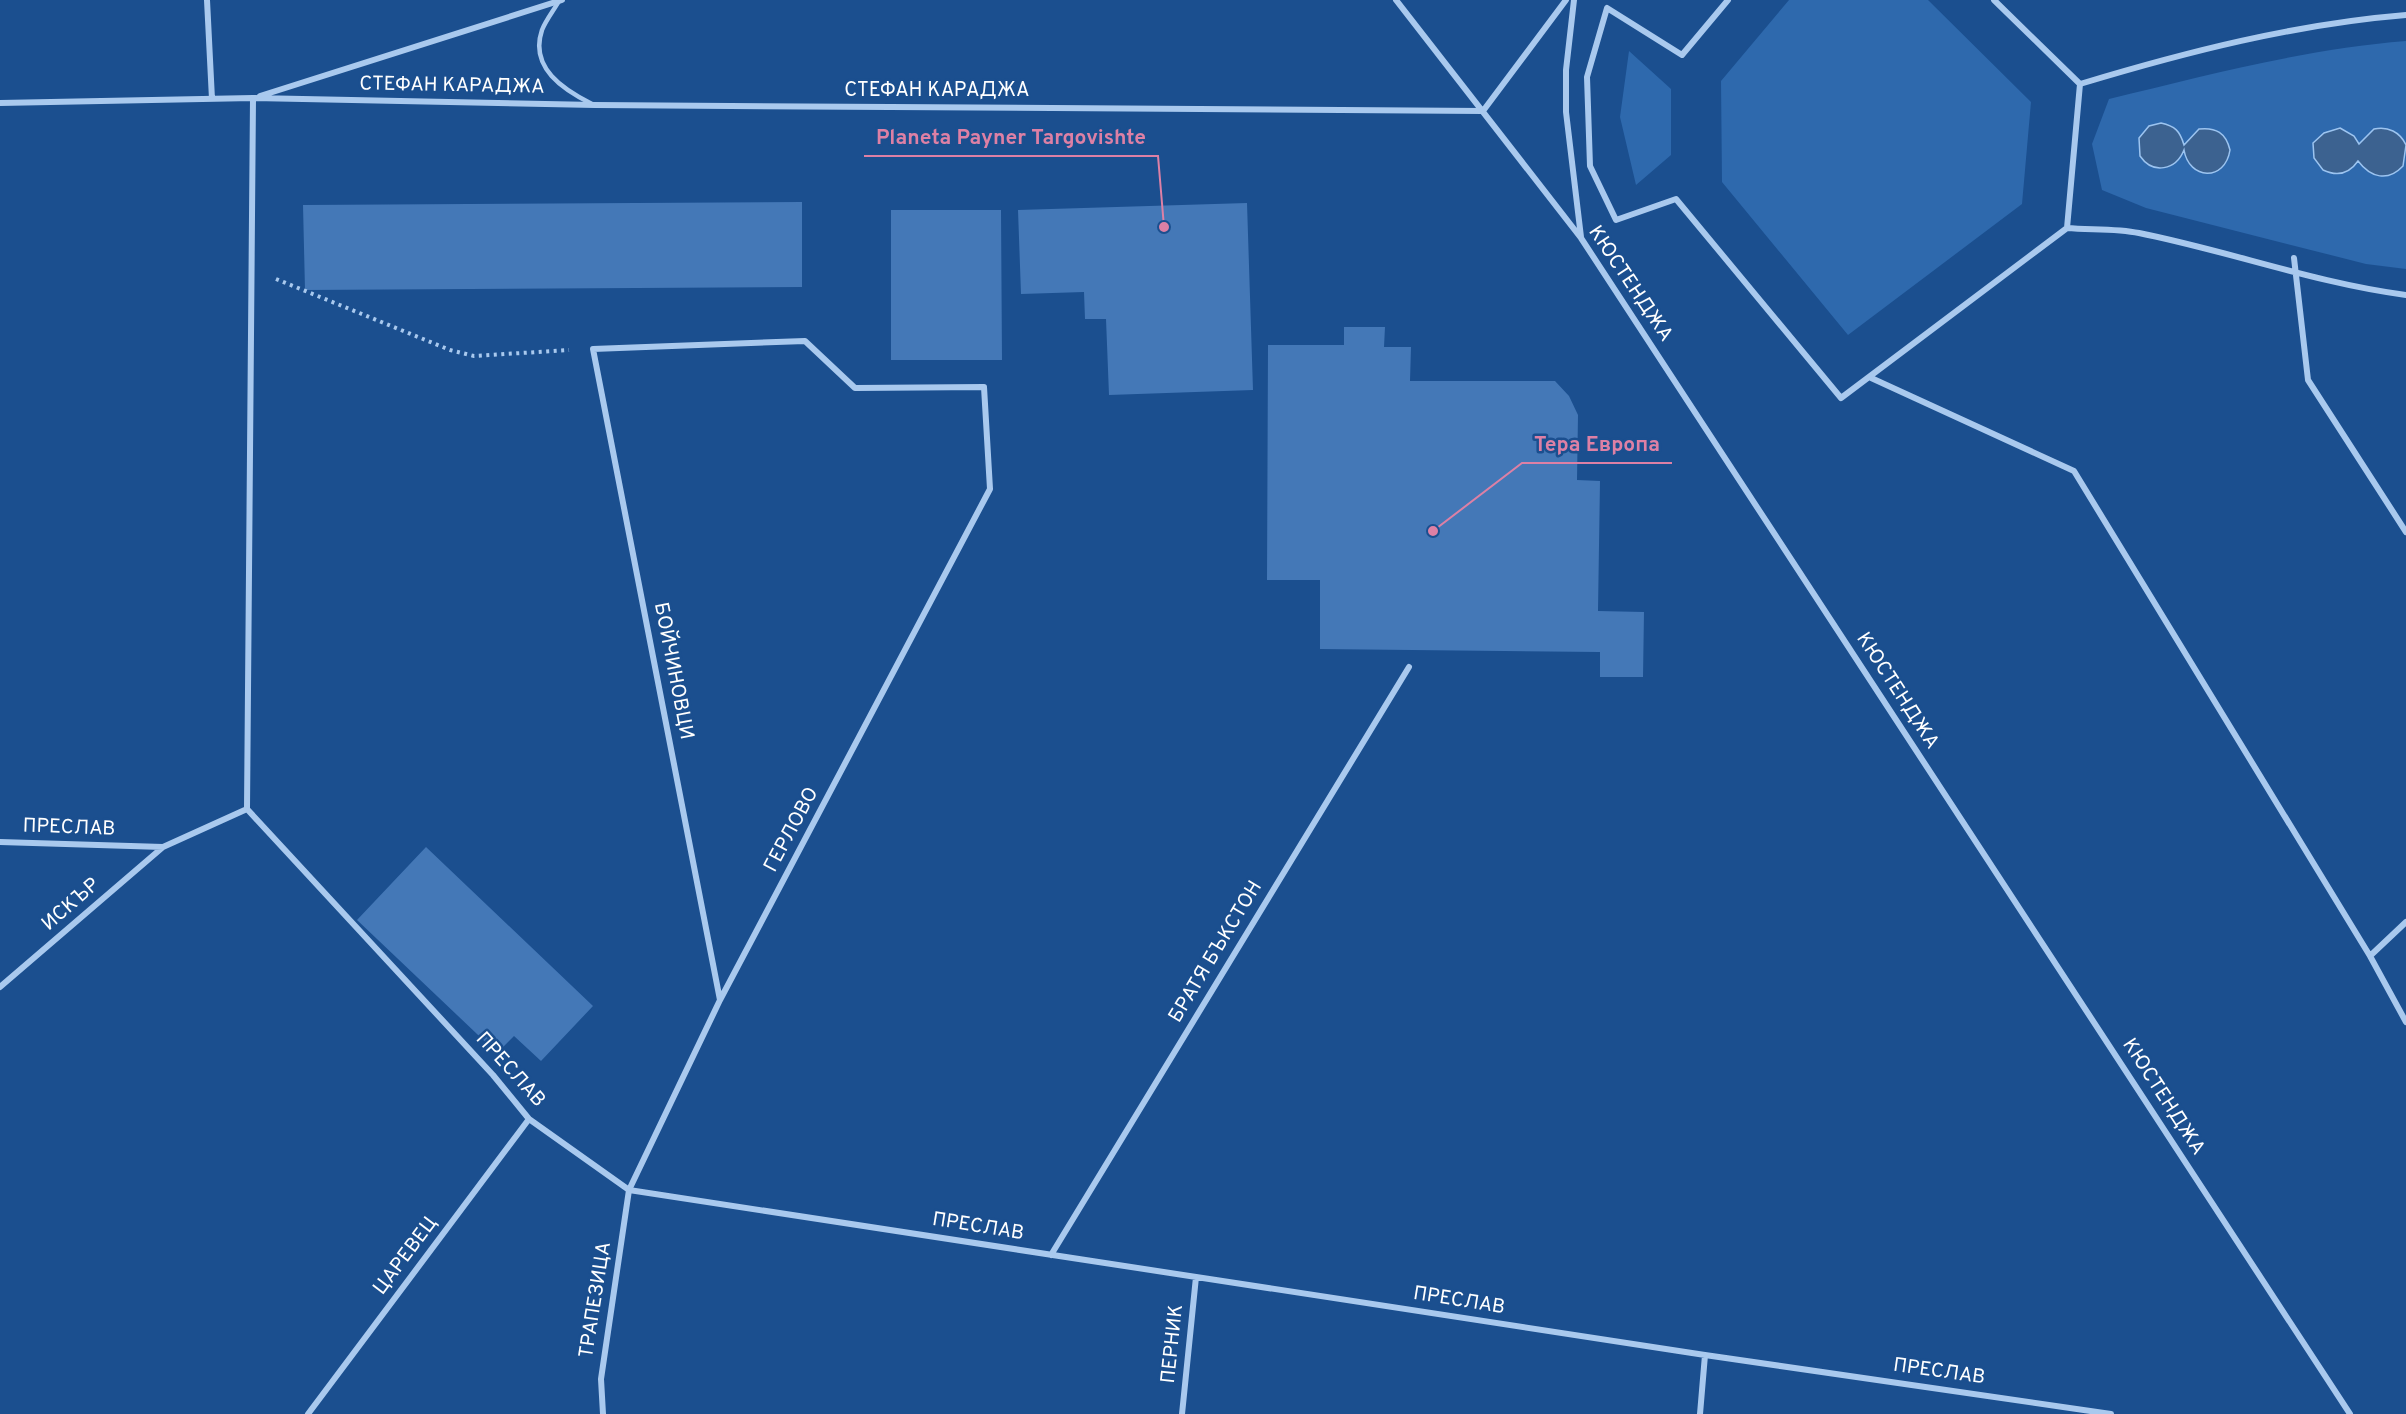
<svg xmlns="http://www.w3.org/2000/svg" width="2406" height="1414" font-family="Overpass,sans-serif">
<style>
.green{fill:#2e69ad}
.water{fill:#3c6290;stroke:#9cc4f0;stroke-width:1.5}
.building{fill:#4478b7}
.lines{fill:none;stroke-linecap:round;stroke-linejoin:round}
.path{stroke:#a9c9ee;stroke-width:4;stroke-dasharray:3 4.5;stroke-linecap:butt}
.lane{stroke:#a9c9ee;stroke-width:4.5}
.street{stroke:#a9c9ee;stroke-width:6}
.labels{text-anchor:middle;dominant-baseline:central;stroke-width:5;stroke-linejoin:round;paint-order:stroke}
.street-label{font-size:20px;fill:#fff;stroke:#1b4f8f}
.leader{fill:none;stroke:#dd80a5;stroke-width:2}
.callout-dot{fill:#dd80a5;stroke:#1b4f8f;stroke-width:2}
.callout-label{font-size:21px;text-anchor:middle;font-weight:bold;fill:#dd80a5;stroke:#1b4f8f;stroke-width:5;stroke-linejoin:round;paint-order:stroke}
</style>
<rect width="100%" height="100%" fill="#1b4f8f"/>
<path class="green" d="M 1789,0 L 1928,0 L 2031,102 L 2022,204 L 1848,335 L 1722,182 L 1721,81 Z
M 2406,41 L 2406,269 L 2366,264 L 2146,208 L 2102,190 L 2092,144 L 2109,99 C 2207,75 2306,49 2406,41 Z
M 1629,51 L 1671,89 L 1671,155 L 1636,185 L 1620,117 Z"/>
<path class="water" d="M 2161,123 C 2175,126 2180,131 2184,145 L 2199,129 C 2216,127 2226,133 2230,150 C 2225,182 2189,180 2184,150 C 2176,170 2153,175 2140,156 L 2139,138 L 2149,126 Z
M 2340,128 L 2354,136 L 2359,144 L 2374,129 C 2388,126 2400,132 2406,145 L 2403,166 C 2388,182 2371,178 2358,161 C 2349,174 2338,177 2323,170 L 2314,158 L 2313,143 L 2324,133 Z"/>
<path class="building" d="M 802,202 L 802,287 L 305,290 L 303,205 Z
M 1247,203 L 1253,390 L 1109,395 L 1106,319 L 1085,319 L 1084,292 L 1021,294 L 1018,210 Z
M 891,210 L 1001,210 L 1002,360 L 891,360 Z
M 1344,327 L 1385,327 L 1384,347 L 1411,347 L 1410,381 L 1555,381 L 1569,396 L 1578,415 L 1577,480 L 1600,481 L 1598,611 L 1644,612 L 1643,677 L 1600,677 L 1600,652 L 1320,649 L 1320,580 L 1267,580 L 1268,345 L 1344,345 Z
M 426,847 L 593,1006 L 541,1061 L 514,1036 L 497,1053 L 357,920 Z"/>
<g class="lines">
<path class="path" d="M 276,279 L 450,350 L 474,356 L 569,350"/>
<path class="lane" d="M 559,1 C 554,10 546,20 542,30 C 529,68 564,90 592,104"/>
<path class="street" d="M 207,0 L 212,99
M 1396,0 L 1581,238 L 2350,1414
M 1574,0 L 1566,70 L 1566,112 L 1581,237
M 1728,0 L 1682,55 L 1607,8 L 1587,77 L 1590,166 L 1616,220 L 1676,199 L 1841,398 L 2067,228 L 2080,84 L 1994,0
M 2080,84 C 2186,52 2295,24 2406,15
M 260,96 L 562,0
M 0,103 L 253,98 L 595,105 L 1483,111
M 1483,111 L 1566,0
M 2067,228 C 2090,230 2116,228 2139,233 C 2229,251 2315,283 2406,295
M 2294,258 L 2308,380 L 2406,532
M 1869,377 L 2074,471 L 2370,956 L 2406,1022
M 247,809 L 253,98
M 0,842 L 163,847 L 247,809 L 493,1075 L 529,1119 L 629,1190 L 1705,1355 L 2111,1414
M 2370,956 L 2406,922
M 0,987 L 163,847
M 1051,1255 L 1409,667
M 308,1414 L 529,1119
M 603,1414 L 601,1379 L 629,1190 L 720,1000 L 990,489 L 984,387 L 855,388 L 805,341 L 593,349 L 720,1000
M 1182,1414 L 1196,1277
M 1700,1414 L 1705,1355"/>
</g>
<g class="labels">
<g class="street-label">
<text transform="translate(452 86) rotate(1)">СТЕФАН КАРАДЖА</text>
<text x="937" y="91">СТЕФАН КАРАДЖА</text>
<text transform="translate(1630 284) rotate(56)">КЮСТЕНДЖА</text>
<text transform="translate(673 671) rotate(79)">БОЙЧИНОВЦИ</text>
<text transform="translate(1897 691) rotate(57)">КЮСТЕНДЖА</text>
<text transform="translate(69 828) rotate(2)">ПРЕСЛАВ</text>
<text transform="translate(792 830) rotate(-62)">ГЕРЛОВО</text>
<text transform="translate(71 905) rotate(-41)">ИСКЪР</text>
<text transform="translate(1216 952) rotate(-59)">БРАТЯ БЪКСТОН</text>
<text transform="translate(510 1070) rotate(48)">ПРЕСЛАВ</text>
<text transform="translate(2163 1097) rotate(57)">КЮСТЕНДЖА</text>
<text transform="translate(978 1227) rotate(9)">ПРЕСЛАВ</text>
<text transform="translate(406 1256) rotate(-53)">ЦАРЕВЕЦ</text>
<text transform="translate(596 1300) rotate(-81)">ТРАПЕЗИЦА</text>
<text transform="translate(1459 1301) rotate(9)">ПРЕСЛАВ</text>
<text transform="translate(1173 1344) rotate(-84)">ПЕРНИК</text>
<text transform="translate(1939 1372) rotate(8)">ПРЕСЛАВ</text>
</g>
</g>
<path class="leader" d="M1164 227L1158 156H864M1433 531L1522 463H1672"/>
<g class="callout-dot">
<circle cx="1164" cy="227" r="6"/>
<circle cx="1433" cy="531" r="6"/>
</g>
<g class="callout-label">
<text x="1011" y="144">Planeta Payner Targovishte</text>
<text x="1597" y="451">Тера Европа</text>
</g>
</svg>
